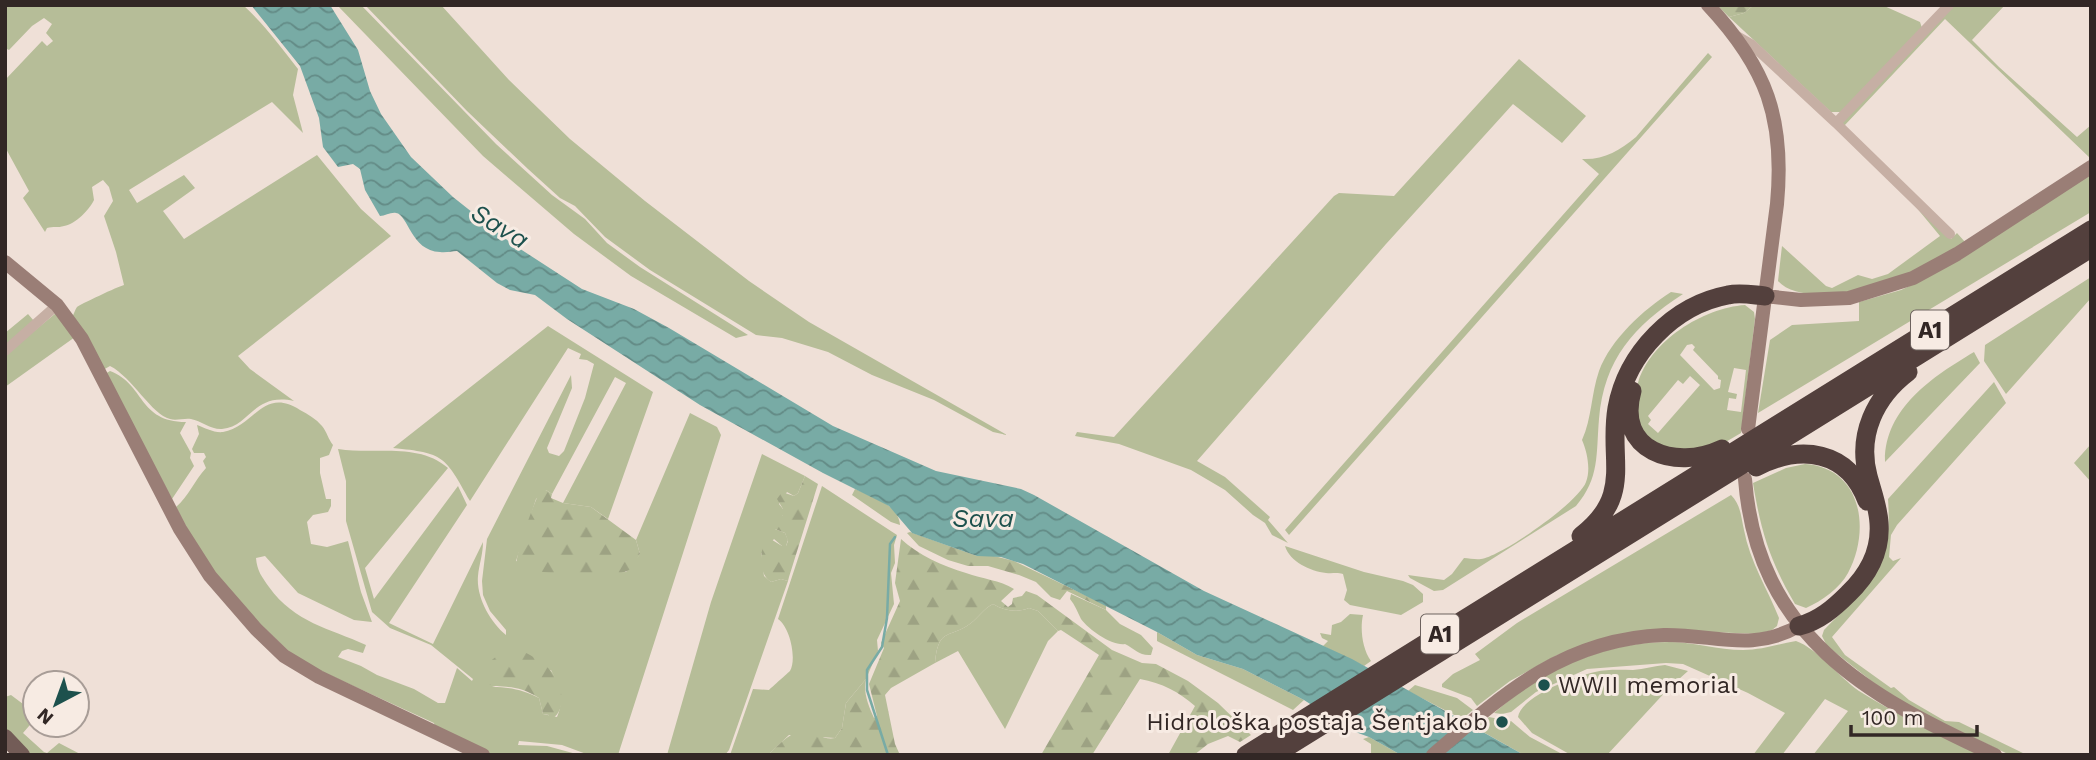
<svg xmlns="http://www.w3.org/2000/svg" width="2096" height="760" font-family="'Work Sans',sans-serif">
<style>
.grass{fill:#b6bd98;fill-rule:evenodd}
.forest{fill:url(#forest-firs)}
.water{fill:url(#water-waves)}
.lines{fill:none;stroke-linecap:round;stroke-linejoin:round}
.stream{stroke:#78aba5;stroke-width:2.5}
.street{stroke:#c6afa4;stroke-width:10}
.secondary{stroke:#9a7e76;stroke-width:14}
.primary{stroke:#735c57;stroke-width:16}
.highway{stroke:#53403d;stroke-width:19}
.poi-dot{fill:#1d514d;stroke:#f7ebe3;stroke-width:2.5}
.labels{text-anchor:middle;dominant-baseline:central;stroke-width:6;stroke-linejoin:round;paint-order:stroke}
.shield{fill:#f7ebe3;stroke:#6d625e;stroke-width:2}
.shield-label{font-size:23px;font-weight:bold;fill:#322725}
.poi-label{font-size:24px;fill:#322725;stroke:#f7ebe3;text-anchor:start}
.water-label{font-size:26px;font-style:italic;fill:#1d514d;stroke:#f7ebe3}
</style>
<defs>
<pattern id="forest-firs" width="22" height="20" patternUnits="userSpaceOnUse" patternTransform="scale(1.75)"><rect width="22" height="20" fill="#b6bd98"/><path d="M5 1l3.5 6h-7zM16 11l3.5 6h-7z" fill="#9da283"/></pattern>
<pattern id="water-waves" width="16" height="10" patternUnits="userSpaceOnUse" patternTransform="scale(1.75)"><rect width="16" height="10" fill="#78aba5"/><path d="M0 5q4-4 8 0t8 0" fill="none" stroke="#638b86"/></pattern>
</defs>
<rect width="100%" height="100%" fill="#efe0d7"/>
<path class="grass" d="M 5,5 L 243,5 C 264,24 281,47 298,69 L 293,95 L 303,133 L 272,102 L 129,190 L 137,203 L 184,175 L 195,188 L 163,211 L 184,239 L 317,155 L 361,209 L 391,236 L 238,356 L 250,369 L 294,401 C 253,392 250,427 222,429 C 212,430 201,421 191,419 C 184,418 176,421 170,419 C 152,415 132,377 110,366 L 103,370 L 72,317 C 73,316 76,308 77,307 C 79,305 119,286 124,285 L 116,252 L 104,216 L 113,201 L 109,187 L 103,180 L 92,187 L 94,200 C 89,210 76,224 64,226 C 58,228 53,226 47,228 L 45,232 L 23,198 L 29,191 L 5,147 L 5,80 L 42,41 L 47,46 L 53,41 L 46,33 L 52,24 L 44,18 L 32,26 L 9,50 L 5,48 Z
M 337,5 L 361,5 L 496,144 L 552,195 L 585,219 L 607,243 L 640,267 L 748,335 L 736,338 L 631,276 L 574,234 L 483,156 Z
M 365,5 L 441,5 L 509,80 L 570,139 L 645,201 L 749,281 L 809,322 L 1007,435 L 993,432 L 934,400 L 872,375 L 828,352 L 782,338 L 756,335 L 650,270 L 605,237 L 575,206 L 560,198 L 528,169 L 467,111 Z
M 1754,5 L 1882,5 L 1920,22 L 1922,28 L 1841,112 L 1831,112 L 1729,17 L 1744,13 Z
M 1953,5 L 2005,5 L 1972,40 L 1999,67 L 2077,137 L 2091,125 L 2091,159 L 1945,19 L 1844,126 L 1842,121 Z
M 1708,53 L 1712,57 L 1289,535 L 1285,530 L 1599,174 L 1582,159 C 1604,160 1619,151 1636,137 Z
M 1519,59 L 1586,116 L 1562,143 L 1513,104 L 1386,244 L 1197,461 L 1225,477 L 1270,517 L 1268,520 L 1288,543 L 1272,535 L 1265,523 L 1253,515 L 1225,490 L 1191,470 L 1119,444 L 1075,436 L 1077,432 L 1114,437 L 1334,196 L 1339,193 L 1394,196 Z
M 2091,173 L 2091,212 L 1758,413 L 1770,340 L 1792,325 L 1859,321 L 1859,302 L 1901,290 L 1918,282 Z
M 1916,207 L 1951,239 L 1957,233 L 1965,242 C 1948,252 1931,264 1914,273 C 1884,288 1802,308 1778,281 L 1782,246 L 1826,286 L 1832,288 L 1858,275 L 1872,279 L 1888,274 L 1940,236 Z
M 2091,277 L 2091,298 L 2006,394 L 1984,361 L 1985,345 Z
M 1671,292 L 1683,294 C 1634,326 1604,359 1599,419 C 1596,454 1600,478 1576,506 L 1443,590 L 1434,591 L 1410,578 L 1408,575 L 1444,580 L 1452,574 L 1464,558 C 1469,558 1476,560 1481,559 C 1502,556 1579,502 1586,482 C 1591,470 1587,451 1582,440 C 1592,418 1591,394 1599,371 C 1611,339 1643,310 1671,292 Z
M 1745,305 L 1754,312 L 1755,319 L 1741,433 L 1712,450 L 1672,454 L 1640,433 C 1639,418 1634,397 1638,383 C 1650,341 1703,308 1745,305 ZM 1692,344 L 1695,347 L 1693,350 L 1718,376 L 1718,379 L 1721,380 L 1720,388 L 1714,390 L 1680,355 L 1687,345 ZM 1734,368 L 1746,370 L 1741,412 L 1727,410 L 1729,398 L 1736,399 L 1737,394 L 1728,392 ZM 1690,376 L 1700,385 L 1658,433 L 1648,424 L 1651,420 L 1648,416 L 1678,380 L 1683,384 Z
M 56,313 L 75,337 L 5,387 L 5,355 Z
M 28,314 L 34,321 L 5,346 L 5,333 Z
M 548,326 L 653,392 L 608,519 L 591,507 L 563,503 L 626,383 L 615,377 L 552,494 L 546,490 L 536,499 L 516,561 L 570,574 L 626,572 L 640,554 L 636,540 L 690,413 L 717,427 L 721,435 L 618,755 L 589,755 L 562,745 L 519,741 L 518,745 L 547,746 L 580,755 L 491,755 L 435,727 L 434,723 L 299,661 L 232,597 L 198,549 L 176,507 C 189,496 194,481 206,468 L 203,461 L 206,457 L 204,453 L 194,453 L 192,449 L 199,434 L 197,425 C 205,428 214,433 223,432 C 254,427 263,386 300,410 C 308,414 316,419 322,426 C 327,432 328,439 333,445 L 329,455 L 320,458 L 320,473 L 326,499 L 331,499 L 331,506 L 328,512 L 313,515 L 307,522 L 311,544 L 327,547 L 348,541 L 361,592 L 372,622 L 354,620 L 298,593 L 265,556 L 256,558 C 257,571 262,577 269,587 C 295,623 329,628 366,645 L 363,653 L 348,649 L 342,651 L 338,657 L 361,666 L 377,675 L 414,689 L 438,703 L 445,703 L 457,668 L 472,681 L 473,679 L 431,645 L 390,628 L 372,612 L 346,521 L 346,481 L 338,449 C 375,455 418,442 448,468 L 365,568 L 374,599 L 458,486 L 467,505 L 389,623 L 433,644 L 483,542 C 483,554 479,565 478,576 C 476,597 490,622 506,635 L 506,630 L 490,611 L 483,595 L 482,581 L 487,539 L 571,375 L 572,388 L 547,448 L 549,453 L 559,456 L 564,451 L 585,398 L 594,364 L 587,360 L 579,359 L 581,354 L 568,348 L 470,501 C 445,456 444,453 393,448 ZM 551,670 C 559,686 565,699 557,717 L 543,714 L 539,698 C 523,690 511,687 492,687 Z
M 1974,352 L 1980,363 L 1885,462 C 1884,409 1932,377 1974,352 Z
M 110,371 C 145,384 138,422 186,422 L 180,433 L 191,453 L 190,458 L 194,466 L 172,499 L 105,374 Z
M 1994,382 L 2006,403 L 1897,525 L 1891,535 L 1889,557 L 1893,561 L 1901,558 L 1832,637 L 1845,655 L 1891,688 L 1894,687 L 1909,700 L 1945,721 L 1959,722 L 2027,755 L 2010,755 L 1928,716 L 1888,694 L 1827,646 L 1822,636 L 1824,630 C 1870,583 1893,571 1888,499 Z
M 2091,444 L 2091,482 L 2074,463 Z
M 762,454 L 805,476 L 798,493 L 794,496 L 787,492 L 779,504 L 783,509 L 783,515 L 775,529 L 785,533 L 788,540 L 786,546 L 782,546 L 774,539 L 761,554 L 764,576 L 771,582 L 781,579 L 788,581 L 729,750 L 725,755 L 667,755 L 711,602 Z
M 1805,464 C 1862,468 1871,530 1848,573 C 1840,588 1822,601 1806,608 L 1795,604 C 1770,561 1761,532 1753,483 L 1786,468 Z
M 822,486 L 897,535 L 894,545 L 895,563 L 891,573 L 894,604 L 877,640 L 878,651 L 866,679 L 846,703 L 842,728 L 835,738 L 789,735 L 768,755 L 730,755 L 753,689 L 769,690 C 772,687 789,672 790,671 C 797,659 790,627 778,619 Z
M 855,489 C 871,495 899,505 900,525 L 891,522 L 852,495 Z
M 1731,495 C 1741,505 1741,517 1744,530 C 1750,562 1767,588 1779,618 L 1777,626 L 1772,630 L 1760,634 L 1685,631 L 1557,655 L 1510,681 L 1477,706 L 1471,698 L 1442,687 L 1442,684 L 1453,674 L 1480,660 L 1475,654 L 1517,623 Z
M 1285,546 L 1364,572 L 1403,581 L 1413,585 L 1423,594 L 1423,602 L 1401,615 L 1350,605 L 1344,600 L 1347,590 L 1343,574 C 1336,572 1333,574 1326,573 C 1310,571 1290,562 1285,546 Z
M 1071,594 L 1106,610 L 1120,624 L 1141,635 L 1153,648 L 1151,655 C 1139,656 1135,649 1125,644 C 1112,646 1089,630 1081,619 C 1078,613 1075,605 1070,599 Z
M 993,604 C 1005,611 1016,613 1029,608 L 1038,611 L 1058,631 L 1048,641 L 1005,729 L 958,651 L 935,663 C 938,626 951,639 971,623 C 979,617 983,609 993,604 Z
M 1350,614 L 1363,615 C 1360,628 1362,649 1371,661 L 1364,666 L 1323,646 L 1328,641 L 1322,638 L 1320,633 L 1331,635 L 1332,625 L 1341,622 Z
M 1157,632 L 1197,655 L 1243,669 L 1304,700 L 1293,710 L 1157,641 Z
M 1796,641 C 1818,649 1839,677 1859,691 C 1898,716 1942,735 1984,755 L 1813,755 L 1848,711 L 1825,699 L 1782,755 L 1753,755 L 1785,713 L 1748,693 L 1683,664 L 1666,663 L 1587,669 L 1536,692 L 1511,712 L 1502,714 L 1494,713 C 1542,670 1603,642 1669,642 C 1694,642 1718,650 1743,650 C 1762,650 1778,644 1796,641 Z
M 1665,665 L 1688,671 L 1669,688 L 1607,755 L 1571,755 L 1532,733 L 1518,717 C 1521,696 1576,676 1595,672 C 1608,669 1620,670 1633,670 C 1644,669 1655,666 1665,665 Z
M 1415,685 L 1457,698 L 1473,710 L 1462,719 L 1408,691 Z
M 11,695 L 35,713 L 35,719 L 23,733 L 44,752 L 47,753 L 59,743 L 82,755 L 28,753 L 5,730 L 5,697 Z
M 1489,717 L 1499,719 L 1498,723 L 1503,726 L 1511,721 L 1530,737 L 1564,755 L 1524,755 L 1476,728 Z
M 1369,737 L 1401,755 L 1371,755 L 1371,744 L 1363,739 Z"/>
<path class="forest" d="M 1717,5 L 1754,5 L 1744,13 L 1729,17 Z
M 805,476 L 818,484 L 789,577 L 788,581 L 781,579 L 771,582 C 758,574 758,548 769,538 L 782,546 L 786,546 L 788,541 L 785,533 L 775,529 L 773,524 L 783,515 L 783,509 L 777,499 L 782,492 L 794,496 L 798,493 Z
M 546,490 L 552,494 L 551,498 L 563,503 L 591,507 L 636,540 L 640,554 C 636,560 634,568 627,571 C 610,580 535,574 517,566 C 514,556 534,503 540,491 Z
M 910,532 L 977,556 L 994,556 L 1014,561 L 1106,605 L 1106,610 L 1067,591 L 1060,600 L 1051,597 L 1036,582 L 1019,575 L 988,566 L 968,566 L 948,560 L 919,546 L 907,533 Z
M 901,539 C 918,555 943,566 966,573 C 982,579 1000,580 1014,589 L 1001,601 L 1008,607 L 1012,604 L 1013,598 L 1022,596 L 1026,591 L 1037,595 L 1112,650 L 1142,663 L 1156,664 L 1188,681 L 1218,703 L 1251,735 L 1240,742 L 1228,736 L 1208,744 L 1194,755 L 1168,755 L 1195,706 C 1179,692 1162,683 1140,679 L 1092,755 L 1041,755 L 1099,655 L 1061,630 L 1058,631 L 1038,611 L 1029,608 C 1016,613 1005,611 993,604 C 983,609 979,617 971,623 C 951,639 938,626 935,663 L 891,688 L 885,695 L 895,744 L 900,755 L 768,755 C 779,745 791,729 807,732 C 818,734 824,740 835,738 L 842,728 L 846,703 L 866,679 C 863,692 868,705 874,718 L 877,716 L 869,684 L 884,648 L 881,643 L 900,601 L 895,583 Z
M 517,648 C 528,654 543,661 551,671 C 563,686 568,711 549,721 L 549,715 L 543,714 L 539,698 C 534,695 529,692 523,690 C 506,684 497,690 478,680 C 484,661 500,653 517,648 Z"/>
<path class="water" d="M 251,5 L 330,5 L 358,50 L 370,91 L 381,114 L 411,157 L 453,197 L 511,243 L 582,289 L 634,309 L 669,328 L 833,426 L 936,471 L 1021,489 L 1034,495 L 1204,591 L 1352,659 L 1524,755 L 1401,755 L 1369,737 L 1350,730 L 1304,700 L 1243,669 L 1197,655 L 1157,632 L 1023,564 L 1001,557 L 977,556 L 912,533 L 889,506 L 823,473 L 700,405 L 567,319 L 535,295 L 510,290 L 497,283 L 457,251 C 452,251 446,253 440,252 C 411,251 408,214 396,213 C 391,212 385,216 380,216 L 365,190 L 360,169 L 353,164 L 338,167 L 323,147 L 319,118 L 300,66 Z"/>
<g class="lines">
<path class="stream" d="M 888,755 L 867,690 L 867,670 L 882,647 L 887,618 L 890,544 L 895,537"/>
<path class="street" d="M 1737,36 L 1751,44 L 1836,123 L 1950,234
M 1836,123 L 1949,5
M 5,351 L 57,305"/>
<path class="secondary" d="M 1708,5 C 1767,68 1785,119 1777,204 L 1748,429
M 5,262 L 57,305 L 82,339 L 180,529 L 210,576 L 256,629 L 284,656 L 319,677 L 483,755
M 1765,296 L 1801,300 L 1849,298 L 1913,278 L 1957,254 L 2091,167
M 1745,479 C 1757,635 1866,696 1995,755
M 1433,755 C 1504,693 1564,639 1664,635 C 1714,634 1751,653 1799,626"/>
<path class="primary" d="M 5,737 L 22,755"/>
<path class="highway" d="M 1632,391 C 1615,451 1675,471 1722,449
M 1756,467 C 1801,444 1848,450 1867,501
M 1581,536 C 1634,495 1608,460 1617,408 C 1627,353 1674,305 1728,295 C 1740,292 1753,295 1765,296
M 1799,626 C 1819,621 1834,608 1848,594 C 1868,575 1881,551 1879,523 C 1878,506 1872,491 1868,476 C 1857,435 1875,397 1908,372
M 1246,755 L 2091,230
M 1274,755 L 2091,248"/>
</g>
<g class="poi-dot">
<circle cx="1544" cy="685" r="7"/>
<circle cx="1502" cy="722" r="7"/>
</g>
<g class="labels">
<g class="shield">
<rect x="1911" y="310.5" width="38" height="39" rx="5"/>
<rect x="1421" y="614.5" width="38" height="39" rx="5"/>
</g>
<g class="shield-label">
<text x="1930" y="330">A1</text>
<text x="1440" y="634">A1</text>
</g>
<g class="poi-label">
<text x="1558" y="685">WWII memorial</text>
<text x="1488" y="722" text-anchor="end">Hidrološka postaja Šentjakob</text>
</g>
<g class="water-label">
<text transform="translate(500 226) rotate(31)">Sava</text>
<text x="983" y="518">Sava</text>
</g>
</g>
<rect width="2096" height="760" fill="none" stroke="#322725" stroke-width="14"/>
<g transform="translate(56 704) rotate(221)"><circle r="33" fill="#f7ebe3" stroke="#a89d97" stroke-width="2"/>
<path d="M0-5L12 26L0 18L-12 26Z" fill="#1d514d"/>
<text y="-10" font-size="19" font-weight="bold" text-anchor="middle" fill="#322725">N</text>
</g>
<path d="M1851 725v10h126v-10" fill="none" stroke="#322725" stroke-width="3.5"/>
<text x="1862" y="725" font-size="21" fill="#322725" stroke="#f7ebe3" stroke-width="5" paint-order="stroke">100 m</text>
</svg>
